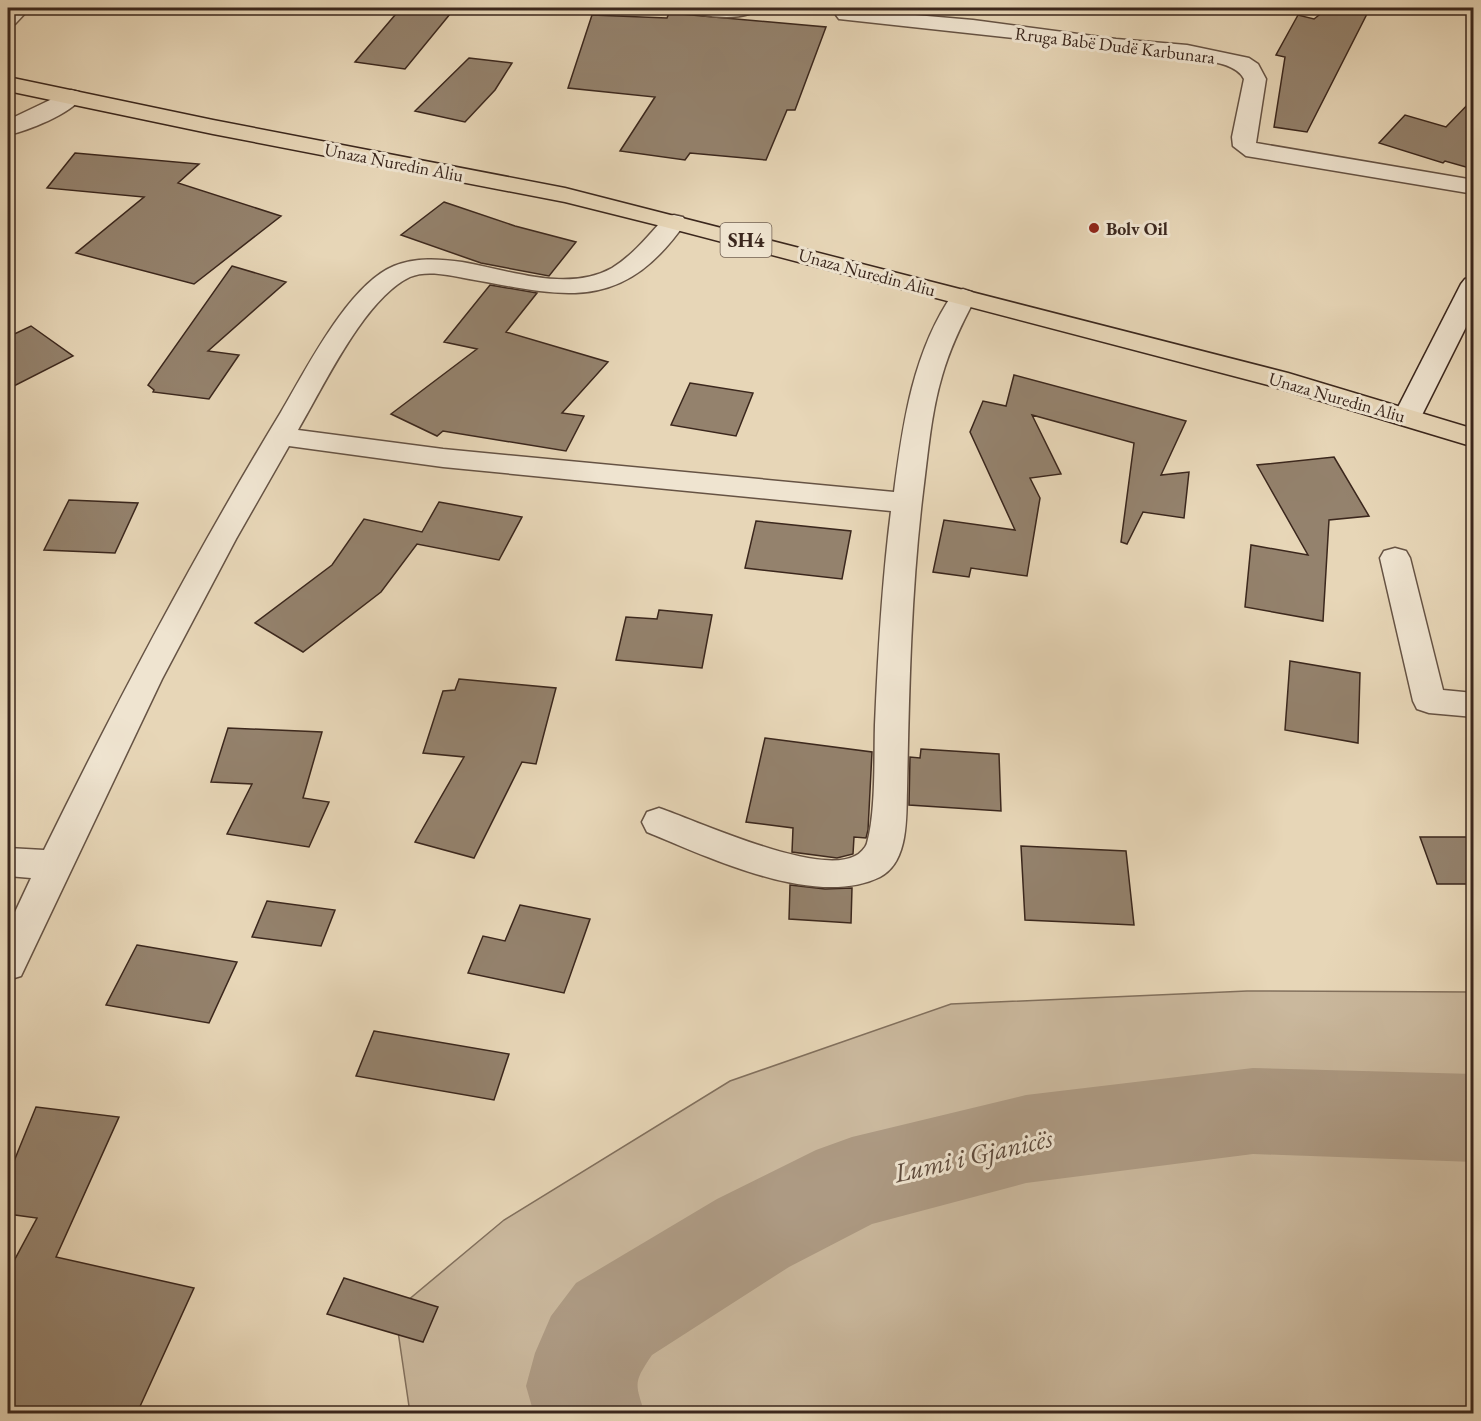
<svg xmlns="http://www.w3.org/2000/svg" width="1481" height="1421" font-family="'EB Garamond',serif">
<style>
.green{fill:#cab89d;stroke:#82705d;stroke-width:1.5}
.lines{fill:none;stroke-linecap:round;stroke-linejoin:round}
.river{fill:#ad9a83;fill-rule:evenodd}
.building{fill:#94826d;stroke:#3b271d;stroke-width:1.5}
.street-casing{stroke:#665344;stroke-width:3}
.secondary-casing{stroke:#3b271d;stroke-width:3}
.primary-casing{stroke:#3b271d;stroke-width:3}
.street{fill:#efe4d0;fill-rule:evenodd}
.secondary{fill:#efe4d0;fill-rule:evenodd}
.primary{fill:#e7d6b7;fill-rule:evenodd}
.poi-dot{fill:#8f2418;stroke:#efe4d0;stroke-width:2}
.labels{text-anchor:middle;dominant-baseline:central;stroke-width:6;stroke-linejoin:round;paint-order:stroke}
.far-street-label{font-size:18px;fill:#3b271d;stroke:#efe4d0}
.far-poi-label{font-size:18px;font-weight:bold;fill:#3b271d;stroke:#efe4d0;text-anchor:start}
.shield{fill:#efe4d0;stroke:#716053;stroke-width:1.5}
.shield-label{font-size:20px;font-weight:bold;fill:#3b271d}
.near-water-label{font-size:27px;font-style:italic;fill:#5d4a3c;stroke:#efe4d0}
</style>
<rect width="100%" height="100%" fill="#e7d6b7"/>
<filter id="stains"><feTurbulence type="fractalNoise" baseFrequency=".00333" numOctaves="4"/><feColorMatrix values="0 0 0 0 .2 0 0 0 0 .09 0 0 0 0 .02 0 0 0 .5 -.17"/></filter>
<radialGradient id="worn" r=".72"><stop offset=".6" stop-color="#630" stop-opacity="0"/><stop offset="1" stop-color="#630" stop-opacity=".3"/></radialGradient>
<path class="green" d="M 1247,991 L 1473,992 L 1473,1413 L 410,1413 L 395,1311 L 504,1220 L 730,1081 L 951,1004 Z"/>
<g class="lines">
<path class="river" d="M 1253,1068 L 1474,1074 L 1474,1162 L 1253,1154 L 1026,1183 L 872,1224 L 789,1267 L 652,1355 C 633,1383 635,1383 645,1414 L 534,1414 L 526,1386 L 535,1353 L 551,1316 L 576,1283 L 717,1199 L 816,1150 L 852,1137 L 1026,1095 Z"/>
</g>
<path class="building" d="M 401,8 L 455,8 L 405,69 L 355,62 Z
M 1328,8 L 1370,8 L 1307,132 L 1274,127 L 1285,57 L 1276,55 L 1298,15 L 1314,19 Z
M 669,13 L 826,27 L 795,110 L 787,110 L 766,160 L 690,153 L 685,160 L 620,151 L 655,97 L 568,88 L 592,15 L 667,18 Z
M 469,58 L 512,63 L 495,90 L 465,122 L 415,111 Z
M 1473,99 L 1473,169 L 1445,161 L 1443,163 L 1379,143 L 1405,115 L 1446,127 Z
M 75,153 L 199,164 L 178,183 L 281,216 L 194,284 L 76,253 L 144,197 L 47,188 Z
M 444,202 L 515,226 L 576,242 L 549,276 L 481,263 L 401,235 Z
M 232,266 L 286,282 L 208,351 L 239,355 L 209,399 L 153,392 L 154,390 L 148,385 Z
M 490,285 L 537,293 L 506,332 L 608,362 L 562,413 L 584,416 L 566,451 L 443,431 L 437,436 L 391,414 L 477,349 L 444,342 Z
M 31,326 L 73,356 L 8,389 L 8,337 Z
M 1014,375 L 1186,421 L 1161,475 L 1189,472 L 1184,518 L 1143,512 L 1127,544 L 1121,542 L 1134,443 L 1032,415 L 1061,474 L 1030,478 L 1040,498 L 1027,576 L 971,568 L 969,577 L 933,572 L 944,520 L 1015,530 L 970,432 L 983,401 L 1006,406 Z
M 690,383 L 753,393 L 736,436 L 671,425 Z
M 1334,457 L 1369,516 L 1329,520 L 1323,621 L 1245,607 L 1251,545 L 1308,555 L 1257,465 Z
M 69,500 L 138,503 L 115,553 L 44,550 Z
M 439,502 L 522,517 L 499,560 L 417,544 L 381,592 L 303,652 L 255,623 L 332,565 L 364,519 L 422,532 Z
M 756,521 L 851,531 L 842,579 L 745,568 Z
M 659,610 L 712,615 L 702,668 L 616,660 L 626,617 L 657,619 Z
M 1290,661 L 1360,673 L 1358,743 L 1285,730 Z
M 459,679 L 556,688 L 536,764 L 522,762 L 474,858 L 415,842 L 464,757 L 423,753 L 443,691 L 455,690 Z
M 228,728 L 322,732 L 303,798 L 329,802 L 309,847 L 227,834 L 252,784 L 211,782 Z
M 765,738 L 872,752 L 868,830 L 866,838 L 854,837 L 853,854 L 837,858 L 792,852 L 793,828 L 746,822 Z
M 921,749 L 999,754 L 1001,811 L 909,805 L 910,757 L 920,758 Z
M 1420,837 L 1473,837 L 1473,884 L 1437,884 Z
M 1021,846 L 1126,851 L 1134,925 L 1025,920 Z
M 790,885 L 825,889 L 852,888 L 851,923 L 789,919 Z
M 267,901 L 335,910 L 321,946 L 252,937 Z
M 520,905 L 590,919 L 564,993 L 468,973 L 483,936 L 505,941 Z
M 137,945 L 237,962 L 209,1023 L 106,1005 Z
M 374,1031 L 509,1054 L 494,1100 L 356,1076 Z
M 36,1107 L 119,1117 L 56,1257 L 194,1288 L 137,1413 L 8,1413 L 8,1272 L 37,1218 L 8,1214 L 8,1176 Z
M 344,1278 L 438,1307 L 423,1342 L 327,1314 Z"/>
<g class="lines">
<g class="street-casing">
<path id="street" d="M 9,8 L 30,8 L 15,24 L 8,26 Z
M 689,8 L 751,8 L 752,10 L 749,14 C 733,19 708,17 692,12 Z
M 846,9 L 973,20 L 1116,39 L 1187,45 L 1249,58 L 1258,64 L 1266,79 L 1256,143 L 1474,180 L 1474,194 L 1246,156 L 1233,146 L 1232,137 L 1244,79 C 1236,62 1204,61 1187,57 L 839,19 L 836,15 L 839,11 Z
M 71,90 L 79,92 L 82,97 C 71,114 27,131 8,135 L 8,120 Z
M 674,215 L 683,217 L 686,222 C 620,317 561,295 464,278 C 448,275 426,270 410,277 C 364,299 324,386 298,430 L 443,449 L 894,492 C 903,422 913,351 954,292 L 963,289 L 972,292 L 976,297 C 962,323 950,348 942,376 C 931,413 928,453 923,492 C 911,591 909,690 907,790 C 906,817 909,862 880,877 C 816,909 708,857 647,832 L 642,822 L 647,812 L 659,808 C 700,822 816,876 855,856 C 860,854 866,847 867,843 C 876,812 874,758 875,725 C 878,653 882,582 891,511 L 443,467 L 289,446 L 236,539 L 162,679 L 21,976 L 8,980 L 8,927 L 31,878 L 8,876 L 8,848 L 44,850 C 117,701 195,554 281,412 C 306,370 348,285 394,266 C 416,257 440,259 462,262 C 509,270 567,293 612,268 C 633,255 649,235 665,217 Z
M 1395,548 L 1406,551 L 1410,558 L 1443,690 L 1474,693 L 1474,717 L 1429,713 L 1417,709 L 1413,701 L 1380,558 L 1384,551 Z"/>
</g>
<g class="secondary-casing">
<path id="secondary" d="M 1474,276 L 1474,311 L 1421,417 L 1417,423 L 1407,426 L 1397,423 L 1393,417 L 1461,284 L 1465,279 Z"/>
</g>
<g class="primary-casing">
<path id="primary" d="M 8,77 L 213,120 L 565,188 L 1288,373 L 1474,429 L 1474,447 L 1268,385 L 665,227 L 565,202 L 213,134 L 8,91 Z"/>
</g>
<use href="#street" class="street"/>
<use href="#secondary" class="secondary"/>
<use href="#primary" class="primary"/>
</g>
<circle class="poi-dot" cx="1094" cy="228" r="6"/>
<g class="labels">
<g class="far-street-label">
<text transform="translate(1115 45) rotate(7)">Rruga Babë Dudë Karbunara</text>
<text transform="translate(394 162) rotate(11)">Unaza Nuredin Aliu</text>
<text transform="translate(867 272) rotate(15)">Unaza Nuredin Aliu</text>
<text transform="translate(1337 397) rotate(16)">Unaza Nuredin Aliu</text>
</g>
<g class="far-poi-label">
<text x="1106" y="228">Bolv Oil</text>
</g>
<rect class="shield" x="720.5" y="223" width="51" height="34" rx="4.5"/>
<g class="shield-label">
<text x="746" y="240">SH4</text>
</g>
<g class="near-water-label">
<text transform="translate(973 1155) rotate(-13)">Lumi i Gjanicës</text>
</g>
</g>
<rect width="1481" height="1421" fill="none" stroke="#e7d6b7" stroke-width="30"/>
<rect x="9" y="9" width="1463" height="1403" fill="none" stroke="#3b271d" stroke-width="3"/>
<rect x="15" y="15" width="1451" height="1391" fill="none" stroke="#3b271d" stroke-width="1.5"/>
<rect width="100%" height="100%" filter="url(#stains)"/>
<rect width="100%" height="100%" fill="url(#worn)"/>
</svg>
